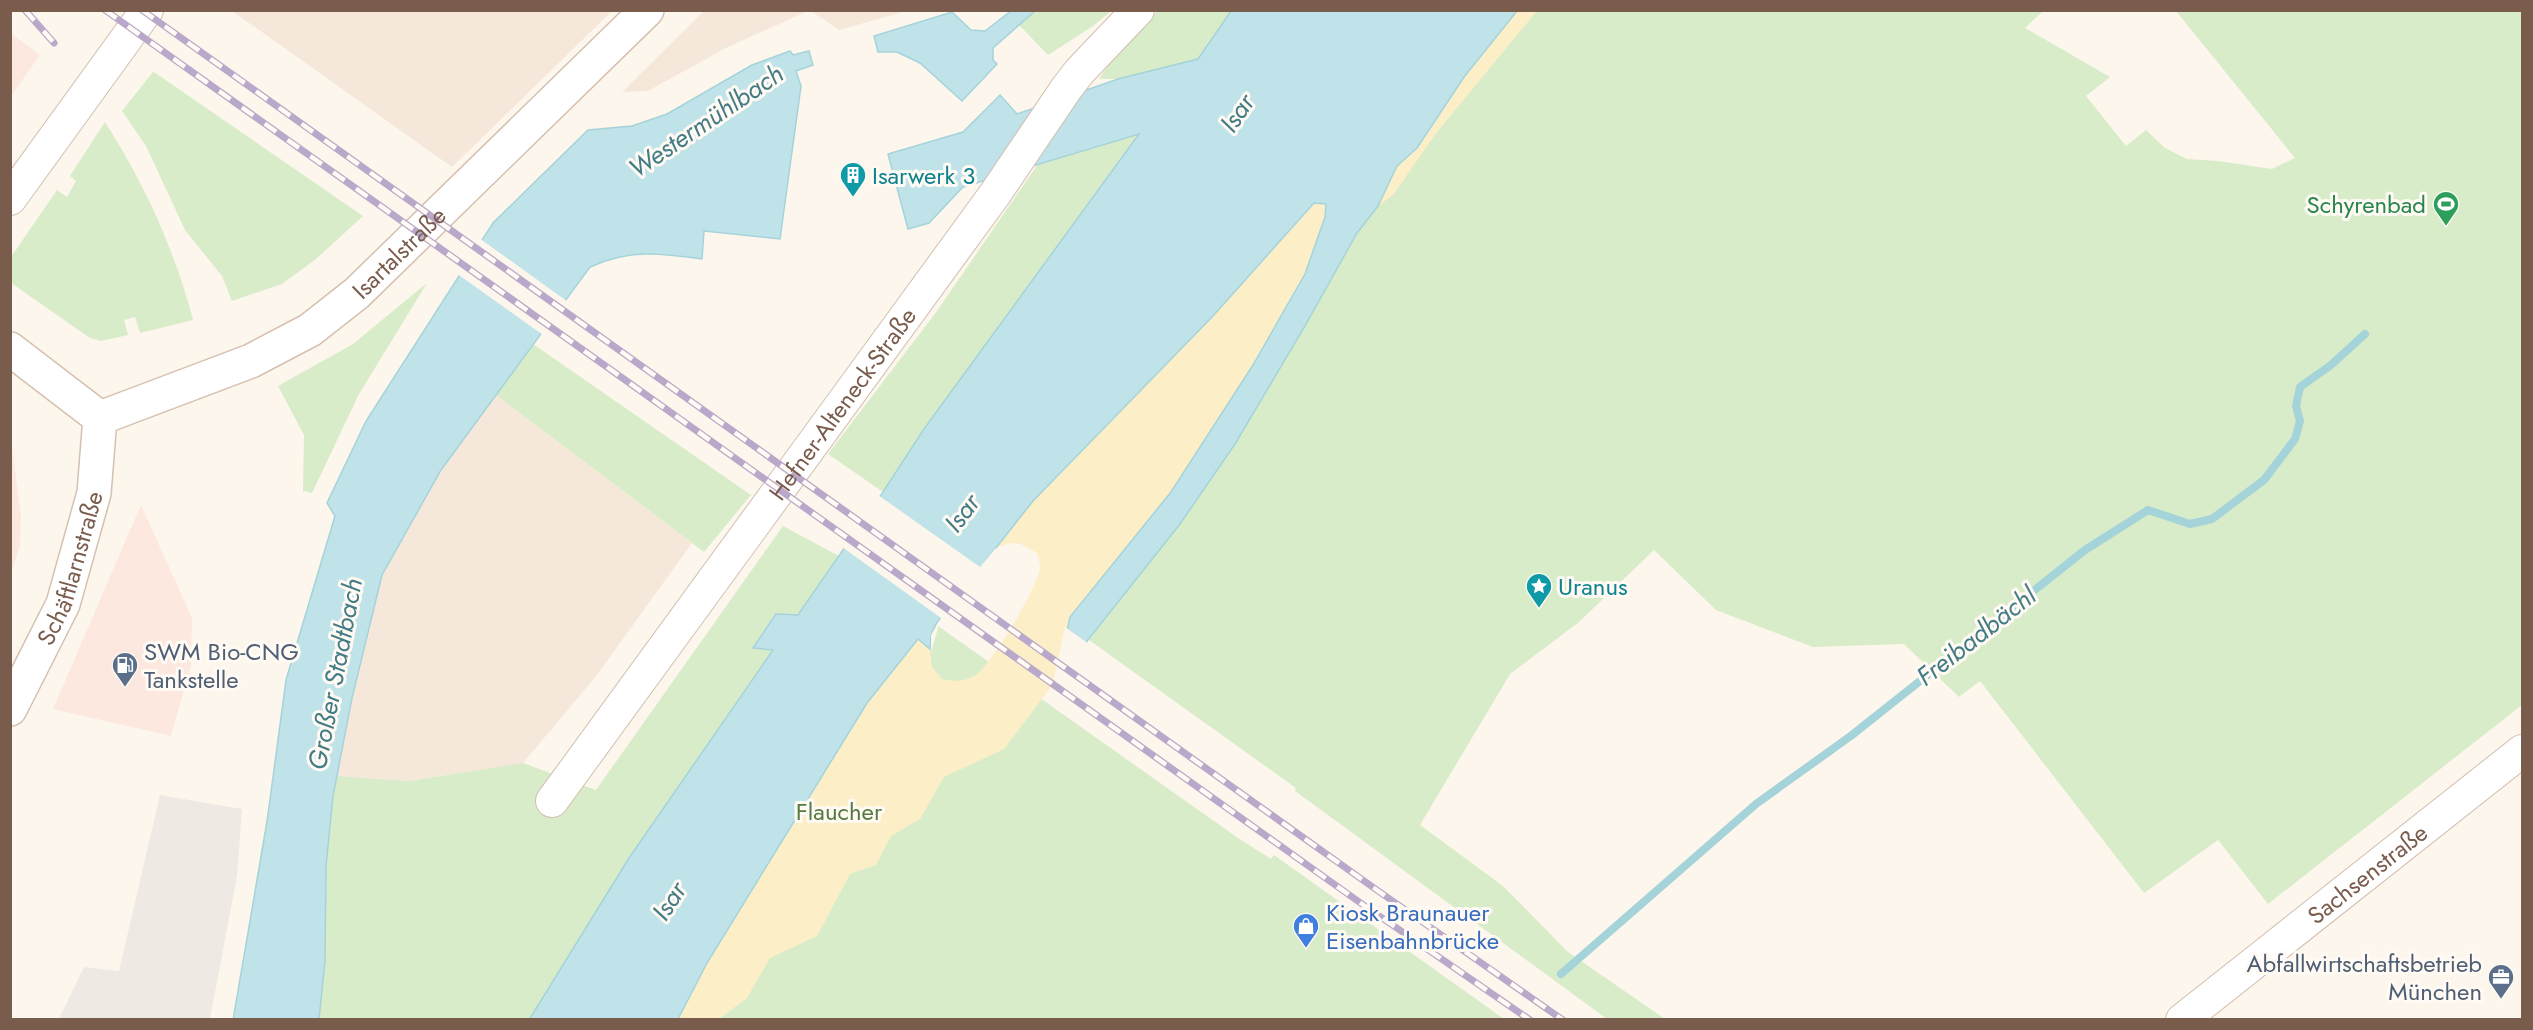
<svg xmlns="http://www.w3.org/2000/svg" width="2533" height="1030" font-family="Jost,sans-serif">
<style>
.residential{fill:#f5e8da}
.commercial{fill:#fde8e0}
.industrial{fill:#efe9e4}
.green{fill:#d8ecc9}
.sand{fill:#fcefc7}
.water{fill:#bfe3e8;stroke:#a5d3da;stroke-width:1.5}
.pier{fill:#fdf6ec}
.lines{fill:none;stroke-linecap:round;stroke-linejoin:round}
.stream{stroke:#a5d3da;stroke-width:8}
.street-casing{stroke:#d1beb0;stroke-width:34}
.secondary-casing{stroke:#d6c0b0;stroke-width:36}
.street{stroke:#fff;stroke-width:32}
.secondary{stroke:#fff;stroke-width:33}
.rail-casing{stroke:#b9a8c9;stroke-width:7}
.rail{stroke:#fffaf3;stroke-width:4.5;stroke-dasharray:14;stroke-linecap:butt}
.labels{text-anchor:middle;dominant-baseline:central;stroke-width:6;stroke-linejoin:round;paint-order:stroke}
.culture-label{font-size:24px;fill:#0d838f;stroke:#fffaf3;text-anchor:start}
.leisure-label{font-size:24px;fill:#27864d;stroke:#fffaf3;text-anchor:end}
.street-label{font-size:24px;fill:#7a5c4d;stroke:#fffaf3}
.service-label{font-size:24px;fill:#4e5e75;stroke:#fffaf3;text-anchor:start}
.park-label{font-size:24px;fill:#537a41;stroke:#fffaf3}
.shop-label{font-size:24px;fill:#366cbe;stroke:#fffaf3;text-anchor:start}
.water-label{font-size:26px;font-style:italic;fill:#437c86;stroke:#fffaf3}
</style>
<rect width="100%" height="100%" fill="#fdf6ec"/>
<path class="residential" d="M 232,11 L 612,11 L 452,167 Z
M 704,11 L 808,11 L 726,48 L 648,91 L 622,92 Z
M 811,11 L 907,11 L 839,30 Z
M 496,395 L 692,543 L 597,675 L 523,763 L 409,781 L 337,776 L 352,698 L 382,575 L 441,470 Z"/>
<path class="commercial" d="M 11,33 L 40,55 L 11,96 Z
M 11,439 L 21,516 L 20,545 L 11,574 Z
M 141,505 L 192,618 L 191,665 L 171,736 L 53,709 Z"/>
<path class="industrial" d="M 160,795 L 242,809 L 237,876 L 210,1019 L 59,1019 L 84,967 L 119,971 Z"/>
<path class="green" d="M 1035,11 L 1111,11 L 1093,26 L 1048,55 L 1019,25 Z
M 1158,11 L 1231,11 L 1198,59 L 1118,79 L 1099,79 L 1128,36 Z
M 1517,11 L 2043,11 L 2025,28 L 2110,77 L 2086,96 L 2126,146 L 2146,130 L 2165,148 L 2187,159 L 2218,161 L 2272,169 L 2295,158 L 2176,11 L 2522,11 L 2522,705 L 2268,904 L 2218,840 L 2144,893 L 1980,681 L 1959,697 L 1904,644 L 1813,647 L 1716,610 L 1654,550 L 1579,622 L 1510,674 L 1420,825 L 1503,886 L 1568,952 L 1665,1019 L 1607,1019 L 1295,791 L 1296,788 L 1089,640 L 1180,524 L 1357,233 Z
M 153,72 L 154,72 L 363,216 L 316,259 L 282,284 L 232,301 L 222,276 L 185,230 L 146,146 L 122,111 Z
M 105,122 C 144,183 175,250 193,320 L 140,333 L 135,317 L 124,320 L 128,335 L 101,341 L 90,338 L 14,285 L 11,282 L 11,257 L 57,190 L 67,197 L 76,181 L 70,176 Z
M 1140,133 L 924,429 L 883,492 L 828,454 L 937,311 L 1038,164 Z
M 427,283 L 359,394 L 312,493 L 303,491 L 304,435 L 278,386 L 353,344 Z
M 533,344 L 751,495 L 704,552 L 496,395 Z
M 783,526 L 839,556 L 1238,838 L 1271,859 L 1274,855 L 1504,1019 L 233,1020 L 271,792 L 333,796 L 337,776 L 409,781 L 523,763 L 596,790 Z"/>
<path class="sand" d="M 1517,11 L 1537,11 L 1437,132 L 1393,195 L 1378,206 L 1397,166 L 1417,148 L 1464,77 Z
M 1315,203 L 1326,204 L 1325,217 L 1305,274 L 1253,365 L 1171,492 L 1057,679 L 1004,749 L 944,777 L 920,819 L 891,836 L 876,865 L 850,874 L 817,936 L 770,958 L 747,998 L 719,1019 L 678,1020 L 707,963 L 867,703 L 918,639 L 930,649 L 932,667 L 942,679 C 954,682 966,682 977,674 C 991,664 1040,584 1040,567 C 1040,563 1038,557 1037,553 C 1018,542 1015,539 995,549 L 1033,501 L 1213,316 Z"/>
<path class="water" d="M 1011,11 L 1035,11 L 993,48 L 993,60 L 997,64 L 962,101 L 920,63 L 897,52 L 878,52 L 874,36 L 952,12 L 971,30 L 985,31 Z
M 1231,11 L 1517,11 L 1464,77 L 1417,148 L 1397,166 L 1378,206 L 1357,233 L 1305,326 L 1235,444 L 1180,524 L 1057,679 L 1070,617 L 1171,492 L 1253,365 L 1305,274 L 1325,217 L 1326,204 L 1314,203 L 1213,316 L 1033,501 L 936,624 L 931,635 L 930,649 L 918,639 L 867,703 L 707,963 L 678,1019 L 529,1020 L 629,858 L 773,650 L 753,648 L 776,614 L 798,615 L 883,492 L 924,429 L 1139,134 L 963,187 L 929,223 L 908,229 L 888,154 L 963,132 L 1000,95 L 1017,114 L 1118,79 L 1198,59 Z
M 790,51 L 793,55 L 809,51 L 813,65 L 796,71 L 801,86 L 780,239 L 704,231 L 702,259 C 660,253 629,249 590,267 L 441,470 L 382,575 L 352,698 L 333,796 L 326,866 L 325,961 L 319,1019 L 233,1020 L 267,822 L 286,680 L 335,516 L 327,503 L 366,421 L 493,223 L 588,130 L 632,126 L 667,114 L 752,65 Z"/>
<path class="pier" d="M 479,238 L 568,302 L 543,335 L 456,273 Z
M 878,495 L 980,567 L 995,549 L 1001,546 L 939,625 L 931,652 L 931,635 L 941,618 L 842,547 Z
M 1065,627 L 1089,644 L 1057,682 L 1054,679 Z"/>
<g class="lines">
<path class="stream" d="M 1561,974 L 1756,804 L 1852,735 L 2085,550 L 2148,510 L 2190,524 L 2212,519 L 2264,480 L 2295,439 L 2300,421 L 2296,406 L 2300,387 L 2331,365 L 2365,334"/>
<g class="street-casing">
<g id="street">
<path d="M 10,199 L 147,10"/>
<path id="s1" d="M 552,801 L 995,194 L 1066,89 L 1079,72 L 1138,10"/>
<path id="s2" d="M 2182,1020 L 2522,751"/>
</g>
</g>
<g class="secondary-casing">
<g id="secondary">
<path d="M 10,349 L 100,418"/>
<path id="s3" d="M 100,418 L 251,361 L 310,330 L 357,293 L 647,10"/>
<path id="s4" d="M 10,709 L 63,604 L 94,493 L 100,418"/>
</g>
</g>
<use href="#street" class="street"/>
<use href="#secondary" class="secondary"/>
<g class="rail-casing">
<path id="rail" d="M 25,10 L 54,43
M 105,10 L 1362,904 L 1530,1020
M 142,10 L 1374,888 L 1563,1020"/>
</g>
<use href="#rail" class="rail"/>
</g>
<defs>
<g id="building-pin" transform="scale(1.35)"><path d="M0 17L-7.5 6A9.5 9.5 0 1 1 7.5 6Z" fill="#0f9aa8" stroke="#fffaf3"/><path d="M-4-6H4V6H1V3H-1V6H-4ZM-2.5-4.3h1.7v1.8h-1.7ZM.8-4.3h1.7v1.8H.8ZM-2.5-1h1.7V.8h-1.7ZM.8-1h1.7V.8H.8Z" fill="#fff"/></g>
<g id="stadium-pin" transform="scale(1.35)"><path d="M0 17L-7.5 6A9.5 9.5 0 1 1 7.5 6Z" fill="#2e9e5b" stroke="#fffaf3"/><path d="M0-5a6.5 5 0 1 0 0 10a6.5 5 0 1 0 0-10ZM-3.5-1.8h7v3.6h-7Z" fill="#fff"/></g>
<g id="sight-pin" transform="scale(1.35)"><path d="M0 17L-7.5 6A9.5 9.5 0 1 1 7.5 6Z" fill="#0f9aa8" stroke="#fffaf3"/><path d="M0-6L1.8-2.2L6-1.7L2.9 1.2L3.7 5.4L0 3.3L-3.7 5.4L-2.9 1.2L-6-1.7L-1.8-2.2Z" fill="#fff"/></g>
<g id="fuel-pin" transform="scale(1.35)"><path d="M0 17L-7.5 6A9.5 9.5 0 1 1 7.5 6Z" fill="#5c6f8a" stroke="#fffaf3"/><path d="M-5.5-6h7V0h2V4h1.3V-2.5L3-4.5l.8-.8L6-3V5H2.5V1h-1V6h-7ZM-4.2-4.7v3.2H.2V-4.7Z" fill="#fff"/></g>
<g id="shop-pin" transform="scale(1.35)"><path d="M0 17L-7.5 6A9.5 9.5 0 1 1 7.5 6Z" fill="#3f7fe0" stroke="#fffaf3"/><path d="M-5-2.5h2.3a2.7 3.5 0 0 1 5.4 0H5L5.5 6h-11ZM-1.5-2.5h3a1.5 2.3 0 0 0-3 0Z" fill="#fff"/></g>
<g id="office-pin" transform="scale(1.35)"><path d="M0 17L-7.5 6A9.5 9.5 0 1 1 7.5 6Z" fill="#5c6f8a" stroke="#fffaf3"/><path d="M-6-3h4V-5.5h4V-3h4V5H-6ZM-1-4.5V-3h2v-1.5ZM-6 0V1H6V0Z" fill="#fff"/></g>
</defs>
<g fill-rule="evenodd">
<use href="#building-pin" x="853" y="175"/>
<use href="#stadium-pin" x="2446" y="204"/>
<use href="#sight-pin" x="1539" y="586"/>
<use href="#fuel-pin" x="125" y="665"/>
<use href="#shop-pin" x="1306" y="926"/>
<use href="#office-pin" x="2501" y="977"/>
</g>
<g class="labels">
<g class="culture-label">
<text x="872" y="175">Isarwerk 3</text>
<text x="1558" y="586">Uranus</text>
</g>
<g class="leisure-label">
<text x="2426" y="204">Schyrenbad</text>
</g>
<g class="street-label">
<text stroke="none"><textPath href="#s3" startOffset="346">Isartalstraße</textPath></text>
<text stroke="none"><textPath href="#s1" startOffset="492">Hefner-Alteneck-Straße</textPath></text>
<text stroke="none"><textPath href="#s4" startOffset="154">Schäftlarnstraße</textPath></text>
<text stroke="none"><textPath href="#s2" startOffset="236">Sachsenstraße</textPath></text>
</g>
<g class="service-label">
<text x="144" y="651">SWM Bio-CNG<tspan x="144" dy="28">Tankstelle</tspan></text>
<text x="2482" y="963" text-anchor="end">Abfallwirtschaftsbetrieb<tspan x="2482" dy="28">München</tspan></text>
</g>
<g class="park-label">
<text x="839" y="811">Flaucher</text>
</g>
<g class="shop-label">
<text x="1326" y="912">Kiosk Braunauer<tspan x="1326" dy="28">Eisenbahnbrücke</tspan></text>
</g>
<g class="water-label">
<text transform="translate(1237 113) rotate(-56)">Isar</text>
<text transform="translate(706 121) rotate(-34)">Westermühlbach</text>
<text transform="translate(962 513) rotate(-53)">Isar</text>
<text transform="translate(1976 636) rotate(-38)">Freibadbächl</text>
<text transform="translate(335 674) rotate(-79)">Großer Stadtbach</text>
<text transform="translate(669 901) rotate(-57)">Isar</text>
</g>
</g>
<rect width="2533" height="1030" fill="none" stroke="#7a5c4d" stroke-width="24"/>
</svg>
